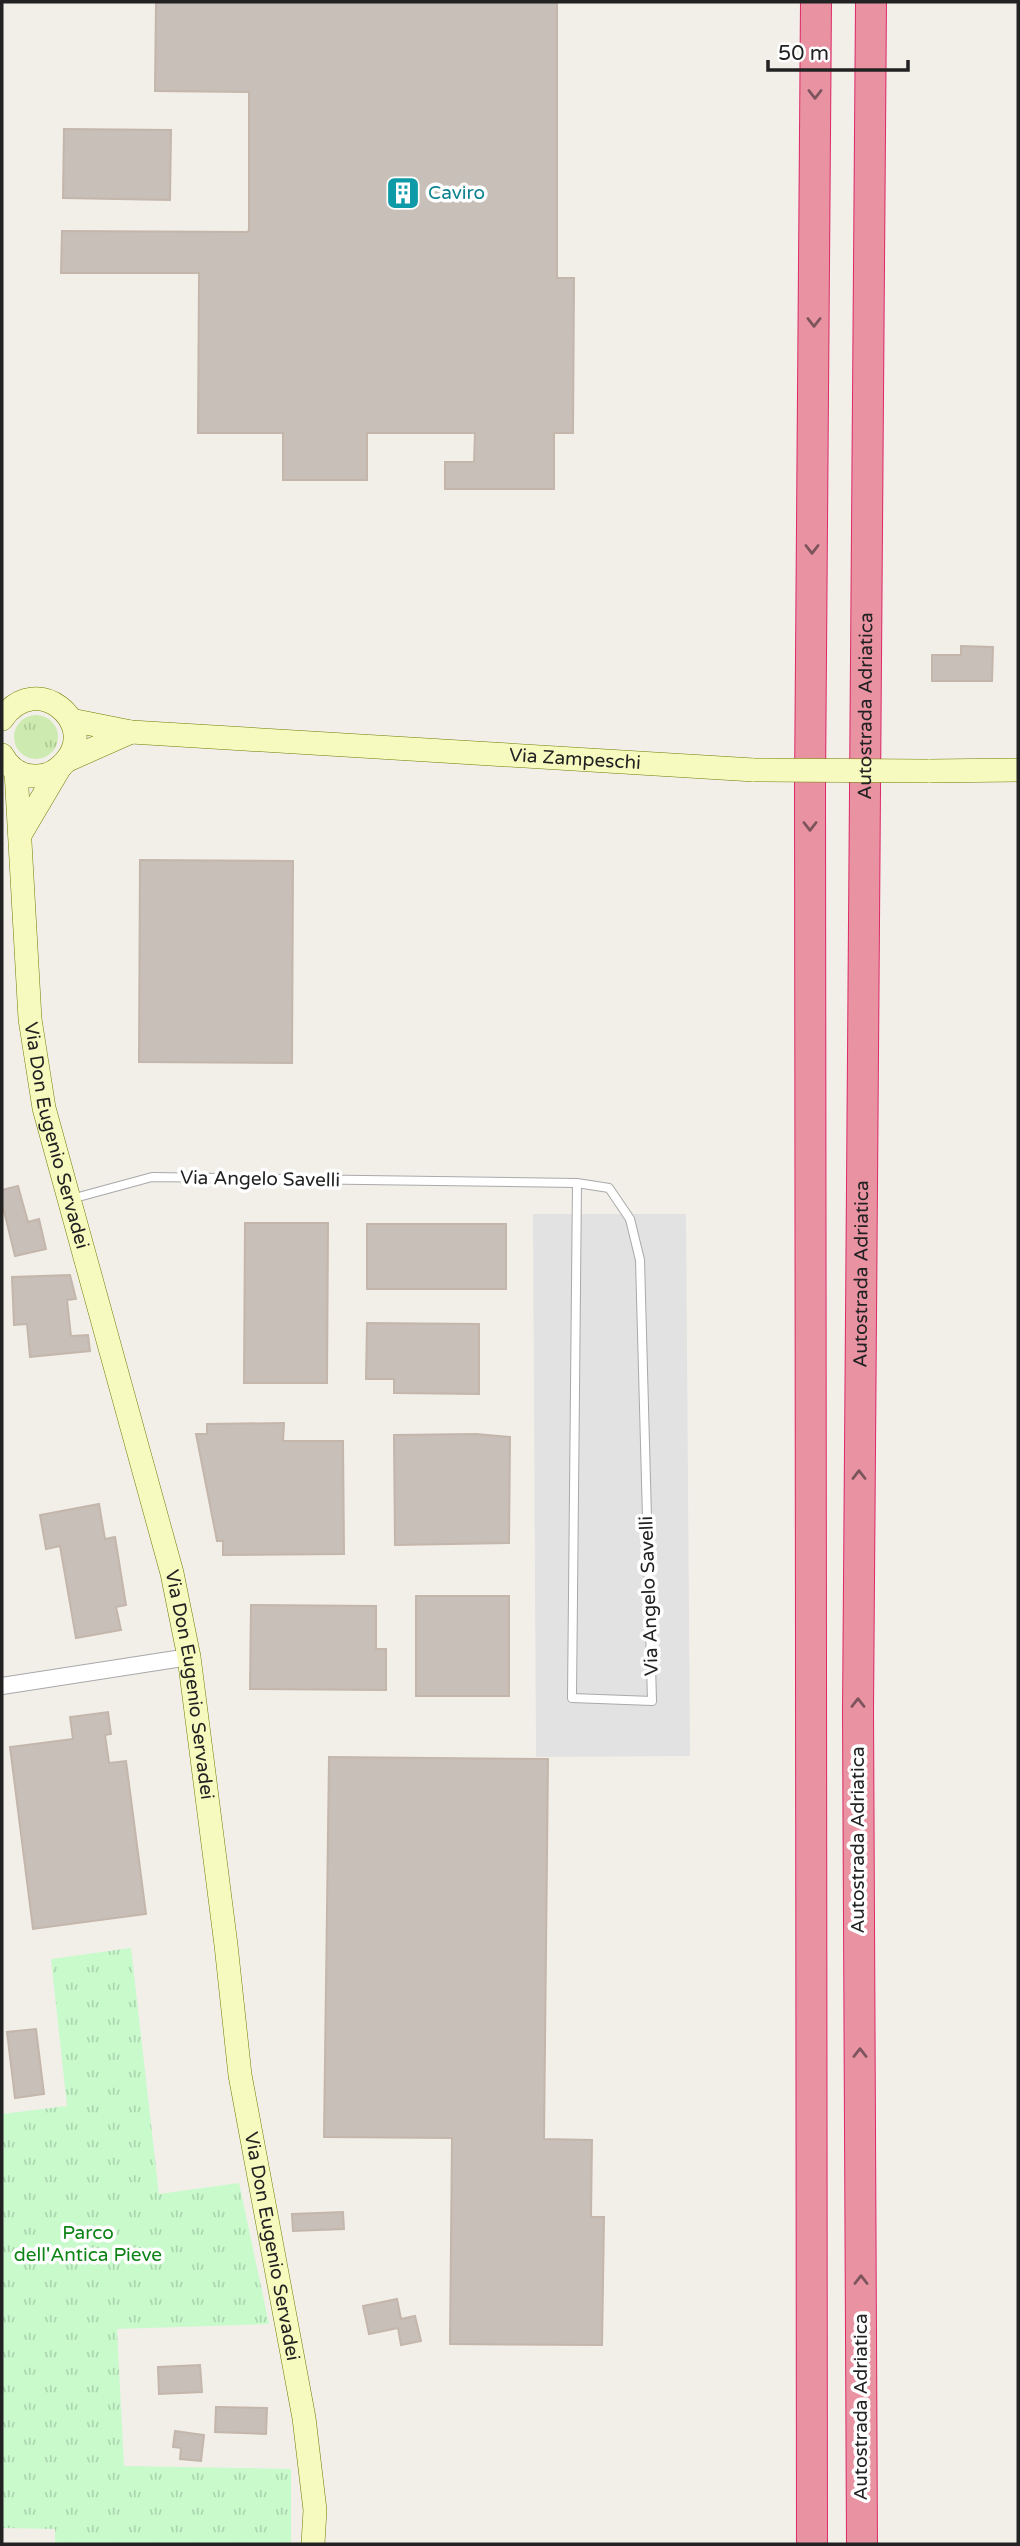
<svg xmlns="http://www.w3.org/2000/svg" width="1020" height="2546" font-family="'Varela Round',sans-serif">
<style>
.grass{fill:url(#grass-tufts)}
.park{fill:url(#park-tufts)}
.parking{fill:#e2e2e2}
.building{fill:#c7bfb8;stroke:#c4b6ab;stroke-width:2}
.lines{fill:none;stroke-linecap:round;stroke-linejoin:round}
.lane-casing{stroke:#a9a9a9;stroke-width:10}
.street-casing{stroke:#a9a9a9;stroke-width:18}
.secondary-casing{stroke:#707d05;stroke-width:24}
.highway-casing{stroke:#dc2a67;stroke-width:32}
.lane{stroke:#fff;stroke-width:8}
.street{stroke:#fff;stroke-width:16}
.secondary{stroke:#f7fabf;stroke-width:23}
.highway{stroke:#e892a2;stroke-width:30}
.secondary-bridge-casing{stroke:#707d05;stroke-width:24;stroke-linecap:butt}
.secondary-bridge{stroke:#f7fabf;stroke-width:23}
.oneway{stroke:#7b545c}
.labels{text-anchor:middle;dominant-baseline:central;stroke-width:7;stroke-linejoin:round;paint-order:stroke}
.culture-label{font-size:19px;fill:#0d838f;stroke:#fff;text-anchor:start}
.street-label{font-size:19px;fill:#222;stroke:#fff}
.park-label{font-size:19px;fill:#0c8416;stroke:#fff}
</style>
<defs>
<pattern id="grass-tufts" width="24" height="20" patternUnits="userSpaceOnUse" patternTransform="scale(1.75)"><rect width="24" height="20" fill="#cdebb0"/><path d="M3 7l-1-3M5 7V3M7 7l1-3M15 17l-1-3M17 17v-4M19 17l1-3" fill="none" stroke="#b0c997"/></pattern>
<pattern id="park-tufts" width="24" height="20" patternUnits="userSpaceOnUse" patternTransform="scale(1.75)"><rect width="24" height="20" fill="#c8facc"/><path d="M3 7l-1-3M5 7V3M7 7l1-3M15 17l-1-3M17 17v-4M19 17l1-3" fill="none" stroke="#acd6af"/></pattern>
</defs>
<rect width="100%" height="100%" fill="#f2efe9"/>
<path class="grass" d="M14 737a22 22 0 1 1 44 0a22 22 0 1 1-44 0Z"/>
<path class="park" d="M 131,1948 L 159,2194 L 239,2183 L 269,2324 L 117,2329 L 124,2466 L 291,2469 L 291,2544 L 55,2544 L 55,2529 L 2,2528 L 2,2114 L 67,2106 L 51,1959 Z"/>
<path class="parking" d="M 533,1214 L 686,1214 L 690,1756 L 536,1757 Z"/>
<path class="building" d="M 156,2 L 557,2 L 557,278 L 574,278 L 573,433 L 554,433 L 554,489 L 445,489 L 445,462 L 474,462 L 475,433 L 367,433 L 367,480 L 283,480 L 283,433 L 198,433 L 199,273 L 61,273 L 62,231 L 248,232 L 249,229 L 249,92 L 155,91 Z
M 64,129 L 171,130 L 170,200 L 63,198 Z
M 961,646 L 993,647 L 992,681 L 932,681 L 932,655 L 961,655 Z
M 140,860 L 293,861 L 292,1063 L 139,1062 Z
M 18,1186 L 28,1222 L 39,1219 L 46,1249 L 15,1256 L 4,1211 L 2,1211 L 2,1190 Z
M 245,1223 L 328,1223 L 327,1383 L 244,1383 Z
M 367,1224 L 506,1224 L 506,1289 L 367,1289 Z
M 70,1275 L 76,1299 L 67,1300 L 71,1336 L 88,1335 L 90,1351 L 30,1357 L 27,1324 L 14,1325 L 12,1277 Z
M 367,1323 L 479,1324 L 479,1394 L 394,1393 L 394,1379 L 366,1379 Z
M 284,1423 L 283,1441 L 343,1441 L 344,1554 L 223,1555 L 223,1541 L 217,1541 L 196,1434 L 207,1434 L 207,1424 Z
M 476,1434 L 510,1437 L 509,1543 L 395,1545 L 394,1435 Z
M 99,1504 L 105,1539 L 115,1537 L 126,1605 L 116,1607 L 121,1630 L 76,1638 L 60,1546 L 46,1549 L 40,1515 Z
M 416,1596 L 509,1596 L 509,1696 L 416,1696 Z
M 251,1605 L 376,1606 L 376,1649 L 386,1649 L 386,1690 L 250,1689 Z
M 108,1712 L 111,1734 L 105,1735 L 109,1763 L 126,1761 L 146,1914 L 33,1929 L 10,1747 L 73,1739 L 70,1717 Z
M 329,1757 L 548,1759 L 544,2139 L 592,2140 L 591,2217 L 604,2217 L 602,2345 L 450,2344 L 452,2138 L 324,2137 Z
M 36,2029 L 44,2094 L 15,2098 L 7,2032 Z
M 343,2212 L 344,2229 L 293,2231 L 292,2214 Z
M 397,2299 L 401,2319 L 415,2316 L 421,2341 L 401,2345 L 398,2328 L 369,2334 L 363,2306 Z
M 200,2365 L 202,2392 L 159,2394 L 158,2367 Z
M 216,2407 L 267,2408 L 266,2434 L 215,2432 Z
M 175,2431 L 204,2435 L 201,2461 L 180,2459 L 181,2448 L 173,2447 Z"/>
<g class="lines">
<g class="lane-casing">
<path id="lane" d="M 71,1199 L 152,1177 L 577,1183 L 572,1698 L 652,1701 L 640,1260 L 630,1219 L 609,1188 L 577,1183"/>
</g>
<g class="street-casing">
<path id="street" d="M 2,1686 L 189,1657"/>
</g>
<g class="secondary-casing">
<g id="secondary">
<path d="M 2,719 C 36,669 100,723 65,762 C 58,770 48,776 37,776 C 21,777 9,768 2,755"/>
<path id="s1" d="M 71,720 L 131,732 L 754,770"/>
<path d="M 68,760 L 131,732"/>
<path id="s2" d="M 16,771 L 30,1019 L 44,1108 L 172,1573 L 189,1657 L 226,1945 L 240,2075 L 304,2418 L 315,2510 L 313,2544"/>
<path d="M 928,771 L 1018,770"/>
<path d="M 20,835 L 59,769"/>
</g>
</g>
<g class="highway-casing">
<g id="highway">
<path d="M 812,2544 L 810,787 L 816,2"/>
<path id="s3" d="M 862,2544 L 858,1712 L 871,2"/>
</g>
</g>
<use href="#lane" class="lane"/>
<use href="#street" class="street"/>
<use href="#secondary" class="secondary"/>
<use href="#highway" class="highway"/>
<g class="secondary-bridge-casing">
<path id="secondary-bridge" d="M 754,770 L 928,771"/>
</g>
<use href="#secondary-bridge" class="secondary-bridge"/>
</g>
<defs><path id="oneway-chevron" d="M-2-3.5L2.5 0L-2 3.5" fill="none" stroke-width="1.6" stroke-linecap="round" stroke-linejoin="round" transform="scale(1.75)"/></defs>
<g class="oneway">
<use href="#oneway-chevron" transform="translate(815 94) rotate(90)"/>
<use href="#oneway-chevron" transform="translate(814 322) rotate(90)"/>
<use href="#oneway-chevron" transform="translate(812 549) rotate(90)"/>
<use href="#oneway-chevron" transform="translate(810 826) rotate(90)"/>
<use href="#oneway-chevron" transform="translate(859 1475) rotate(-90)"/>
<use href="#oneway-chevron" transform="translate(858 1703) rotate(-90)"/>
<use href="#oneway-chevron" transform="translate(860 2053) rotate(-90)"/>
<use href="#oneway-chevron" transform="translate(861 2280) rotate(-90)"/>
</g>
<defs>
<g id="building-square" transform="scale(1.75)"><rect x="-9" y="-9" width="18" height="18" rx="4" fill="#0f9aa8" stroke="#fff"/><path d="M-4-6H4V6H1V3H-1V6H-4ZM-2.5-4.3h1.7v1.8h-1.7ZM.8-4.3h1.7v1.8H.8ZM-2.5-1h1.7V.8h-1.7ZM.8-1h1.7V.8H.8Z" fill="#fff"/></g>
</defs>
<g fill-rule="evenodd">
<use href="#building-square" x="403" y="193"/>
</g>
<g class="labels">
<g class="culture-label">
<text x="428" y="193">Caviro</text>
</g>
<g class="street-label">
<text stroke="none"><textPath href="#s3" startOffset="1838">Autostrada Adriatica</textPath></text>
<text stroke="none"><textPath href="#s1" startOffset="506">Via Zampeschi</textPath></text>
<text stroke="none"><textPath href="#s2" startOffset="368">Via Don Eugenio Servadei</textPath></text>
<text transform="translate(260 1179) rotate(1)">Via Angelo Savelli</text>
<text stroke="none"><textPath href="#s3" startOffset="1270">Autostrada Adriatica</textPath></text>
<text transform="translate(649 1596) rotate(-92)">Via Angelo Savelli</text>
<text stroke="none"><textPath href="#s2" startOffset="934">Via Don Eugenio Servadei</textPath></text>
<text transform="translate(858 1840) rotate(-90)">Autostrada Adriatica</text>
<text stroke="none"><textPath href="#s2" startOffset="1502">Via Don Eugenio Servadei</textPath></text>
<text transform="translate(861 2407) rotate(-90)">Autostrada Adriatica</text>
</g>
<g class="park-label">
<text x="88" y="2233">Parco<tspan x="88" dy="22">dell'Antica Pieve</tspan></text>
</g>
</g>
<rect width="1020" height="2546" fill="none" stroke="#222222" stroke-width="7"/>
<path d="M768 60v10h140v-10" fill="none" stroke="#222222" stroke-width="3.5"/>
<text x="778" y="60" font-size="21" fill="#222222" stroke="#ffffff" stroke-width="5" paint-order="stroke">50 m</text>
</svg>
